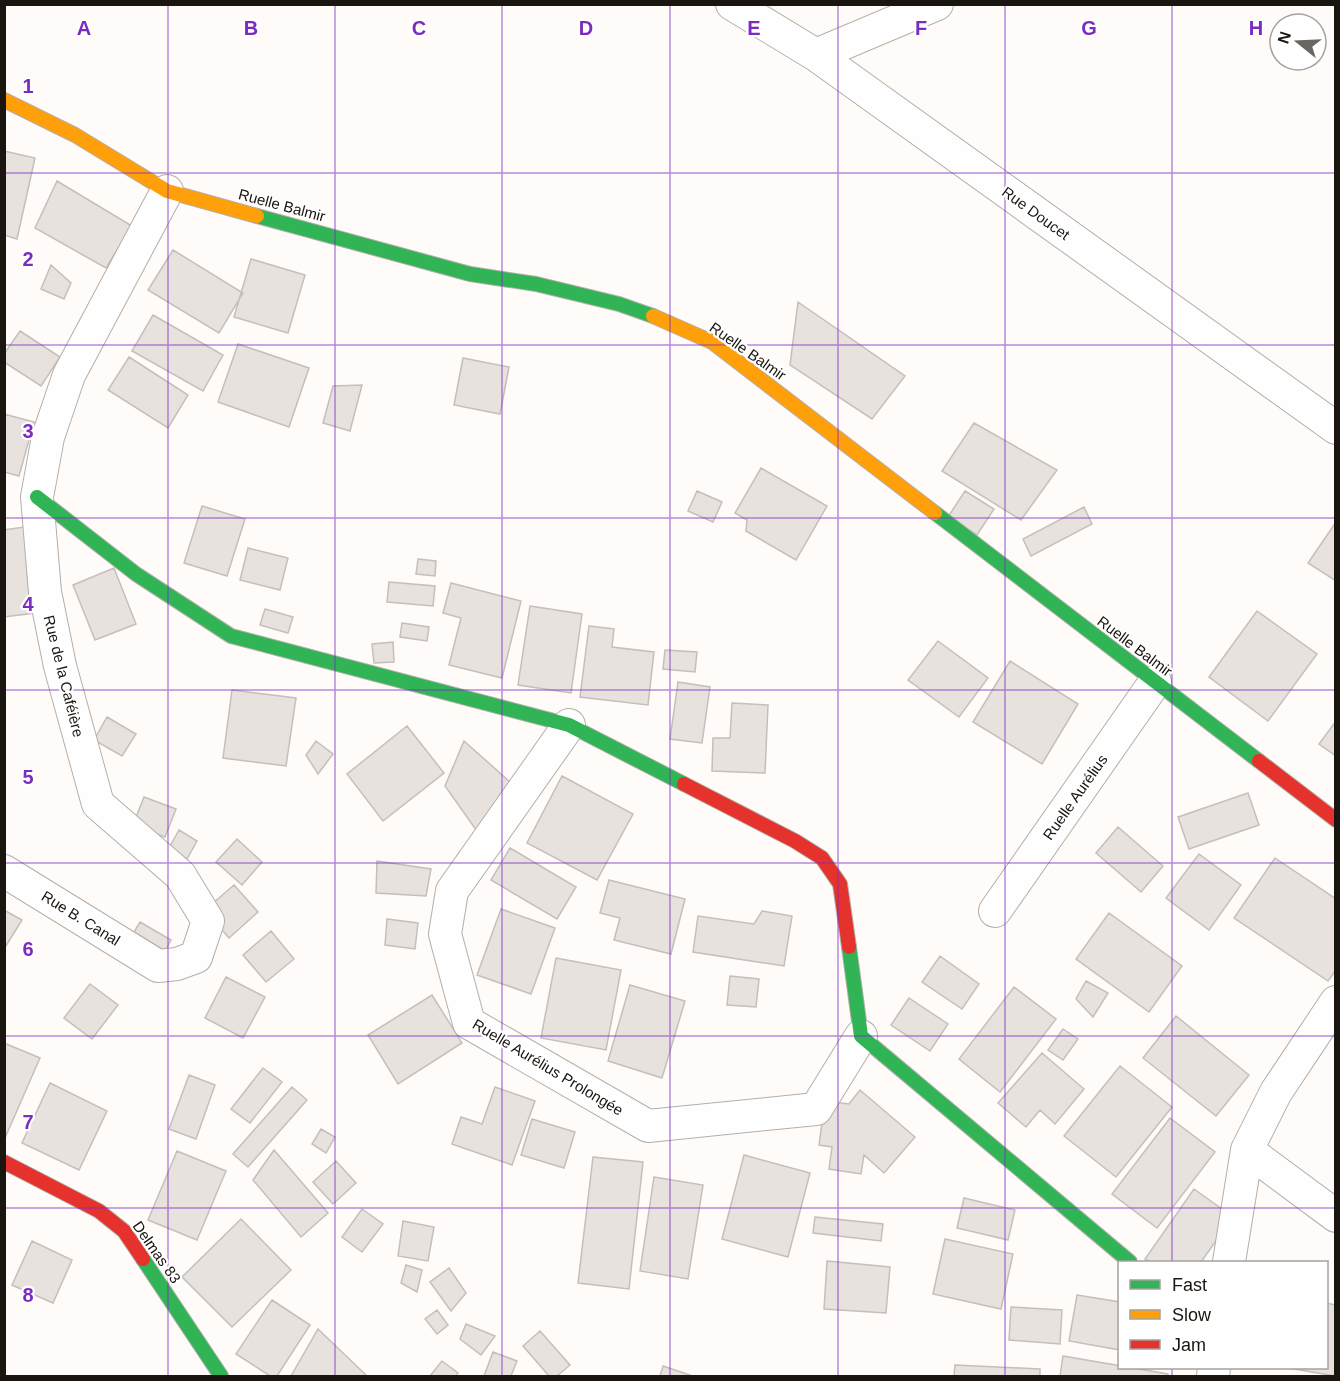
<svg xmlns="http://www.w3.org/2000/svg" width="1340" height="1381" font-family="Arial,sans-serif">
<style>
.building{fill:#e7e2de;stroke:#c4bfbb;stroke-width:1.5}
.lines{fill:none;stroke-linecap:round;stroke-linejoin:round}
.street-casing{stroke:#b3afab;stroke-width:34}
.fast-casing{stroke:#b3afab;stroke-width:16}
.slow-casing{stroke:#b3afab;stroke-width:16}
.jam-casing{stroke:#b3afab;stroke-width:16}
.street{stroke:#fffefe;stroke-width:32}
.fast{stroke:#30b455;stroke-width:14}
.slow{stroke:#ff9f0a;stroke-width:14}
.jam{stroke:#e5322d;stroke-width:14}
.grid{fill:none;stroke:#7b2cbf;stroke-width:1.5;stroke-opacity:0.55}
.labels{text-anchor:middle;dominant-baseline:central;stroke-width:4.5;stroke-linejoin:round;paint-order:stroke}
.street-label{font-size:15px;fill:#1b1510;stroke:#fff}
.grid-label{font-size:20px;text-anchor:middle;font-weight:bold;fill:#7b2cbf;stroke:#fff;stroke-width:4.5;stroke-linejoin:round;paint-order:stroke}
</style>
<rect width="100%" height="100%" fill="#fefbf9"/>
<path class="building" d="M 4,151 L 35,158 L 17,239 L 4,235 Z
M 57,181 L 132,226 L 106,268 L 35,228 Z
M 173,250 L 243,293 L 219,333 L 148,290 Z
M 251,259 L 305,275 L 288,333 L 234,317 Z
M 51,265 L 71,283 L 64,299 L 41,289 Z
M 798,302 L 905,376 L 872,419 L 790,365 Z
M 153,315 L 223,355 L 203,391 L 132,351 Z
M 20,331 L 60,357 L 41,386 L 4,362 L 4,354 Z
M 238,344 L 309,368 L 289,427 L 218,402 Z
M 129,357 L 188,395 L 168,428 L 108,390 Z
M 463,358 L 509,367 L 500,414 L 454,405 Z
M 362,385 L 350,431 L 323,423 L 333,386 Z
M 4,414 L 34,422 L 19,476 L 4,472 Z
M 974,423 L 1057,470 L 1021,520 L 942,471 Z
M 761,468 L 827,506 L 796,560 L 746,531 L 747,520 L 735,513 Z
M 697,491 L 722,502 L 713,522 L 688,511 Z
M 965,491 L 994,509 L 977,535 L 948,517 Z
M 202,506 L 245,519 L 227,576 L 184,563 Z
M 1084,507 L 1092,524 L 1031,556 L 1023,539 Z
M 1336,522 L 1336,581 L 1308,563 Z
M 24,527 L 35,613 L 4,617 L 4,530 Z
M 248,548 L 288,558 L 280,590 L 240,580 Z
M 418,559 L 436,561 L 435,576 L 416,574 Z
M 114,568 L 136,624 L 95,640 L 73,585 Z
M 389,582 L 435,586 L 433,606 L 387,602 Z
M 451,583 L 521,601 L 502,678 L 449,665 L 461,618 L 443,613 Z
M 530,606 L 582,614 L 571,693 L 518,685 Z
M 265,609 L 293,617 L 288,633 L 260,625 Z
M 1257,611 L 1317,654 L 1268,721 L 1209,677 Z
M 402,623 L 429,627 L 427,641 L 400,637 Z
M 589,626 L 614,629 L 612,647 L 654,652 L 648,705 L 580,697 Z
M 938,641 L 988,678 L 959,717 L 908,680 Z
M 393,642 L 394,662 L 374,663 L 372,644 Z
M 665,650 L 697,652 L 695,672 L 663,669 Z
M 1010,661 L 1078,704 L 1042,764 L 973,722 Z
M 678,682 L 710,687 L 702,743 L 670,739 Z
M 232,690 L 296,698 L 286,766 L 223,758 Z
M 732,703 L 768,705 L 765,773 L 712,771 L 713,738 L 730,738 Z
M 107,717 L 136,734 L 122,756 L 94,740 Z
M 1336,721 L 1336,756 L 1319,744 Z
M 407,726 L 444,773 L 383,821 L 347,774 Z
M 316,741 L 333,754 L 318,774 L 306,755 Z
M 464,741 L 518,789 L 479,834 L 445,786 Z
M 562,776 L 633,814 L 597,880 L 527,843 Z
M 1248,793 L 1259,825 L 1189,849 L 1178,817 Z
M 144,797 L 176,809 L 165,837 L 133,825 Z
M 1118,827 L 1163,866 L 1141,892 L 1096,853 Z
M 179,830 L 197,841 L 187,859 L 169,848 Z
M 237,839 L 262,862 L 242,885 L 216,862 Z
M 510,848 L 576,887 L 557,919 L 491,880 Z
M 1199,854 L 1241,885 L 1209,930 L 1166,898 Z
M 1275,858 L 1336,899 L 1336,970 L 1328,981 L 1234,918 Z
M 377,861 L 431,869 L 426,896 L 376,893 Z
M 609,880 L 685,899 L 671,954 L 614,940 L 620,918 L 600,913 Z
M 234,885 L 258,912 L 229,938 L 205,910 Z
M 501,909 L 555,928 L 531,994 L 477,975 Z
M 4,910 L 22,920 L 4,949 Z
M 762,911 L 792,916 L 784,966 L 693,952 L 698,916 L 754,924 Z
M 1109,913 L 1182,966 L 1149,1012 L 1076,959 Z
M 387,919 L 418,923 L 415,949 L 385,945 Z
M 140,922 L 171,940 L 165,951 L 134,932 Z
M 271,931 L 294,959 L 266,982 L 243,955 Z
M 940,956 L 979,984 L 962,1009 L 922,982 Z
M 556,958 L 621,970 L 606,1050 L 541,1038 Z
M 730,976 L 759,979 L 756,1007 L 727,1005 Z
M 226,977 L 265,997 L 243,1038 L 205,1018 Z
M 1086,981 L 1108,993 L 1093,1017 L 1076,999 Z
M 90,984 L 118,1005 L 92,1039 L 64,1018 Z
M 630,985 L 685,1001 L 662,1078 L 608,1061 Z
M 1014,987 L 1056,1019 L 1000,1092 L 959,1059 Z
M 432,995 L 462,1043 L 398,1084 L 368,1035 Z
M 909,998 L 948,1024 L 930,1051 L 891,1025 Z
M 1176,1016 L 1249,1075 L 1216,1116 L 1143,1058 Z
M 1063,1029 L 1078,1039 L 1063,1060 L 1048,1050 Z
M 4,1043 L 40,1058 L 5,1138 L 4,1138 Z
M 1042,1053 L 1084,1089 L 1055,1124 L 1040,1110 L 1026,1127 L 998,1103 Z
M 1120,1066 L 1172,1107 L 1116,1177 L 1064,1136 Z
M 263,1068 L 282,1082 L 250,1123 L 231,1109 Z
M 189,1075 L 215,1085 L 196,1139 L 169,1129 Z
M 50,1083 L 107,1111 L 79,1170 L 22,1143 Z
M 292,1087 L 307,1100 L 248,1167 L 233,1154 Z
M 495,1087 L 535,1101 L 512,1165 L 452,1144 L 461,1117 L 482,1124 Z
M 860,1090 L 915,1137 L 884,1173 L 864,1155 L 861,1174 L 829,1169 L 832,1147 L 819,1145 L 825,1101 L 849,1104 Z
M 1170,1118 L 1215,1152 L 1157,1228 L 1112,1194 Z
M 532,1119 L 575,1132 L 564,1168 L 521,1155 Z
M 321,1129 L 335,1137 L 326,1153 L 312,1144 Z
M 274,1150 L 328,1213 L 301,1237 L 253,1180 Z
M 177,1151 L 226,1171 L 197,1240 L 148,1220 Z
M 744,1155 L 810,1173 L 788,1257 L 722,1239 Z
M 593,1157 L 643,1162 L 629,1289 L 578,1283 Z
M 336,1161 L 356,1183 L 333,1204 L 313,1182 Z
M 654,1177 L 703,1185 L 688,1279 L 640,1271 Z
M 1194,1189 L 1233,1217 L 1201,1262 L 1150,1262 L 1145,1259 Z
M 964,1198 L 1015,1210 L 1008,1240 L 957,1228 Z
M 362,1209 L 383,1224 L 362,1252 L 342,1237 Z
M 815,1217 L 883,1224 L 881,1241 L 813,1233 Z
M 241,1219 L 291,1270 L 232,1327 L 182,1277 Z
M 403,1221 L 434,1227 L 428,1261 L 398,1256 Z
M 945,1239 L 1013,1254 L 1001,1309 L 933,1294 Z
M 32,1241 L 72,1260 L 53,1303 L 12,1285 Z
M 827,1261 L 890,1267 L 886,1313 L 824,1309 Z
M 406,1265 L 422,1270 L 417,1292 L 401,1283 Z
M 449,1268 L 466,1293 L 451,1311 L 430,1282 Z
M 1077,1295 L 1120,1302 L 1120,1350 L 1069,1341 Z
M 272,1300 L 310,1325 L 277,1376 L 270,1376 L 236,1354 Z
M 1326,1303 L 1336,1305 L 1336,1376 L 1288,1368 L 1326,1368 Z
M 1011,1307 L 1062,1310 L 1060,1344 L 1009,1340 Z
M 437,1310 L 448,1325 L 437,1334 L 425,1319 Z
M 466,1324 L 495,1336 L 481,1355 L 460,1339 Z
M 318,1329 L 366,1375 L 365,1376 L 291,1376 Z
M 540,1331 L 570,1365 L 557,1376 L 549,1376 L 523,1346 Z
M 493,1352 L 517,1361 L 511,1376 L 484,1376 Z
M 1063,1356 L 1168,1374 L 1168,1376 L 1060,1376 Z
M 442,1361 L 458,1373 L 456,1376 L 430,1376 Z
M 955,1365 L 1040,1369 L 1040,1376 L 954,1376 Z
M 663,1366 L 690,1375 L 689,1376 L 660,1376 Z"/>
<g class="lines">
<g class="street-casing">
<path id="street" d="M 732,4 L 816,55 L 1336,428
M 816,55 L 937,4
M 569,725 L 452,891 L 445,934 L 469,1023 L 648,1126 L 816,1109 L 861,1036
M 4,871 L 158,966 L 177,964 L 196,957 L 208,921 L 180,875 L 98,804 L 60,666 L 45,592 L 37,497 L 48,437 L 69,375 L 167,191
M 995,911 L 1155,682
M 1247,1150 L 1336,1216
M 1229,1262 L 1247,1150 L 1276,1092 L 1336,1002
M 1213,1376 L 1214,1368"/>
</g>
<g class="fast-casing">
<path id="fast" d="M 257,216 L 470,274 L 536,284 L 619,304 L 653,316
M 37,497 L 136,574 L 231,636 L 569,725 L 684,784
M 935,513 L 1259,761
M 849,947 L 861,1036 L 1130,1262
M 143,1259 L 221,1376"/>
</g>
<g class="slow-casing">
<path id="slow" d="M 4,100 L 75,135 L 167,191 L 257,216
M 653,316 L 712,342 L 935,513"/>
</g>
<g class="jam-casing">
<path id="jam" d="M 1259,761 L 1336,820
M 684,784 L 795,841 L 822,858 L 840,884 L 849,947
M 4,1162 L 99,1211 L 124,1231 L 143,1259"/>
</g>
<use href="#street" class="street"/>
<use href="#fast" class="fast"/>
<use href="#slow" class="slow"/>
<use href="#jam" class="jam"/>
</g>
<path class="grid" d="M 168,4 L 168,1376M 335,4 L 335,1376M 502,4 L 502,1376M 670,4 L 670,1376M 838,4 L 838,1376M 1005,4 L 1005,1376M 1172,4 L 1172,1262M 4,173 L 1336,173M 4,345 L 1336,345M 4,518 L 1336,518M 4,690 L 1336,690M 4,863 L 1336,863M 4,1036 L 1336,1036M 4,1208 L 1336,1208M 1172,1368 L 1172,1376"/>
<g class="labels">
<g class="street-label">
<text transform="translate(282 205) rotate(15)">Ruelle Balmir</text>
<text transform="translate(1036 213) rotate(36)">Rue Doucet</text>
<text transform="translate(748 351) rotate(35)">Ruelle Balmir</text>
<text transform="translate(1135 646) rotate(37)">Ruelle Balmir</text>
<text transform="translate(64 676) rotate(76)">Rue de la Caféière</text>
<text transform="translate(1075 797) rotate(-55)">Ruelle Aurélius</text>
<text transform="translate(81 918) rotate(32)">Rue B. Canal</text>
<text transform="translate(548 1067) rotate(31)">Ruelle Aurélius Prolongée</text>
<text transform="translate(157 1252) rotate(55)">Delmas 83</text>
</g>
</g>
<g class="grid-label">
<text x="84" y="35">A</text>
<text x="251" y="35">B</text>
<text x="419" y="35">C</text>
<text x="586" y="35">D</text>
<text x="754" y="35">E</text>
<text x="921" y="35">F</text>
<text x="1089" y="35">G</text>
<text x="1256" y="35">H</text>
<text x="28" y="93">1</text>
<text x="28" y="266">2</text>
<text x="28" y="438">3</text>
<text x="28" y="611">4</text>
<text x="28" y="784">5</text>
<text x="28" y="956">6</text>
<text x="28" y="1129">7</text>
<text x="28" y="1302">8</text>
</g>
<rect width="1340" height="1381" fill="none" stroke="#1b1510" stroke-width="12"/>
<rect x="1118" y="1261" width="210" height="108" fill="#ffffff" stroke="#a4a19f" stroke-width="1.5"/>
<rect x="1130" y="1280" width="30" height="9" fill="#30b455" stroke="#a4a19f" stroke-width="1.5"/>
<text x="1172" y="1291" font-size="18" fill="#1b1510">Fast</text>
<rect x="1130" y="1310" width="30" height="9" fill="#ff9f0a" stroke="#a4a19f" stroke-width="1.5"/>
<text x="1172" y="1321" font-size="18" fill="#1b1510">Slow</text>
<rect x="1130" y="1340" width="30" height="9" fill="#e5322d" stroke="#a4a19f" stroke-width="1.5"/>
<text x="1172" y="1351" font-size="18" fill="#1b1510">Jam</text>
<g transform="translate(1298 42) rotate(288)"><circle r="28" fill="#ffffff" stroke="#a4a19f" stroke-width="1.5"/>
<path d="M0-4.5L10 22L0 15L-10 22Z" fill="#6a6662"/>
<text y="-9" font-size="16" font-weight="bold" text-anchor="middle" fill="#1b1510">N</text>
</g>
</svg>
